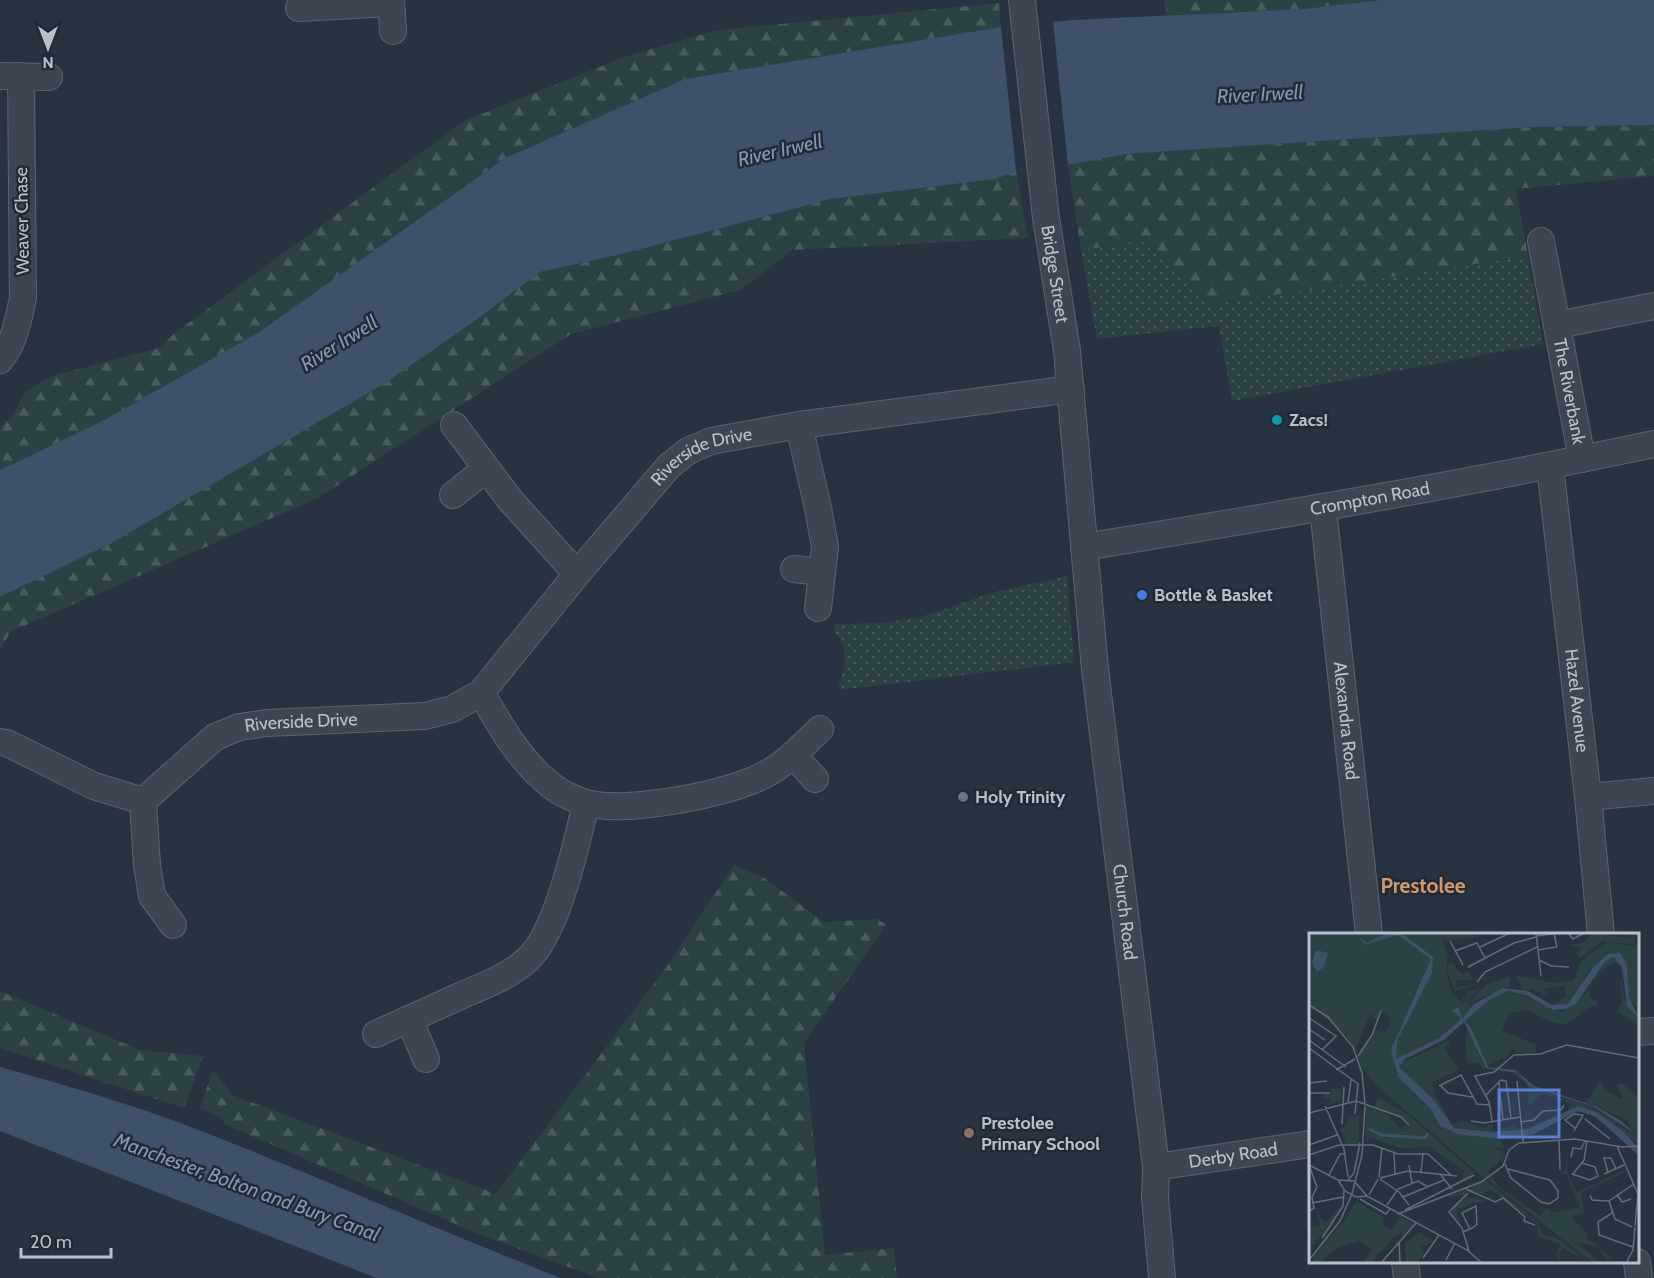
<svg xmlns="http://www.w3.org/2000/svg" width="1654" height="1278" font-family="Cabin,sans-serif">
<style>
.grass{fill:url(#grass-dots)}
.forest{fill:url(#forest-firs)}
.water{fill:#3f5169}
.pier{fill:#283341}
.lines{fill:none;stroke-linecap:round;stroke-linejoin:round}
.street-casing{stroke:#5a636e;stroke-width:28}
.street{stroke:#3c4551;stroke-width:26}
.culture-dot{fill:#0f9aa8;stroke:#212a36;stroke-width:2}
.shop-dot{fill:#3f7fe0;stroke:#212a36;stroke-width:2}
.worship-dot{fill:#6b7280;stroke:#212a36;stroke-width:2}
.education-dot{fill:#8d6e63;stroke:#212a36;stroke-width:2}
.labels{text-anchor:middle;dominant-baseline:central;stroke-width:5;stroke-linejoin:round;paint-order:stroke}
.street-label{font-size:18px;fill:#b9c0cb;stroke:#212a36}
.poi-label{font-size:18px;font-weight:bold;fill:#b9c0cb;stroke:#212a36;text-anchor:start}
.water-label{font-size:20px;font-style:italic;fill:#8297b1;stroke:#212a36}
.quarter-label{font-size:21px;font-weight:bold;fill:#d1986e;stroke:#212a36}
.inset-river{fill:none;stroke:#3f5169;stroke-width:3}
.inset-road{fill:none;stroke:#626b78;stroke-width:1.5}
.view{fill:#5b7cd3;fill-opacity:0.15;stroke:#5b7cd3;stroke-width:3}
.inset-edge{fill:none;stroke:#b9c0cb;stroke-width:3}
</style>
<defs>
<pattern id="grass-dots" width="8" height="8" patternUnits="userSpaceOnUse" patternTransform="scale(1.5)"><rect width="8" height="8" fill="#2b4143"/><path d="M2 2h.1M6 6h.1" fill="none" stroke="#485b5d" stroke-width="1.8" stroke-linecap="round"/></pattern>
<pattern id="forest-firs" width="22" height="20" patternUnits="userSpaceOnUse" patternTransform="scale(1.5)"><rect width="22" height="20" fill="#2b4143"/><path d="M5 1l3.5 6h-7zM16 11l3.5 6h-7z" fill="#485b5d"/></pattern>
</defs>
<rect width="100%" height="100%" fill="#283341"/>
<path class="grass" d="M 1143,242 L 1215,304 L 1528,256 L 1543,344 L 1232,401 L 1219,326 L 1097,339 L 1081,250 Z
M 1067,576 L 1074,662 L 838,690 C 844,668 851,650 834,631 L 835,624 L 881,623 L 923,617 L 988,594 Z"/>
<path class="forest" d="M 1164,0 L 1381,0 L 1304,9 L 1167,15 Z
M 999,3 L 1001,27 L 685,79 L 505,158 L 256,334 L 106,419 L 0,470 L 0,427 L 12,417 L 25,392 L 49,377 L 159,348 L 176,332 L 464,121 L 630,55 L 717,30 Z
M 1654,125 L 1654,176 L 1516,189 L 1528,256 L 1214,304 L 1143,242 L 1081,250 L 1068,165 L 1126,154 L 1533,127 Z
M 1016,171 L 1028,238 L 792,250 L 741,290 L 571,334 L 318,498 L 10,632 L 0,650 L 0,597 L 112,543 L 387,382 L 472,323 L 540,272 L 622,254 L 831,199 L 996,179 Z
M 734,865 L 766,879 L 824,922 L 878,919 L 886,925 L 804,1043 L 825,1255 L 894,1248 L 897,1278 L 598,1278 L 479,1234 L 226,1125 L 221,1118 L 200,1108 L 213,1070 L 232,1095 L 496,1194 L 668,965 Z
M 0,991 L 140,1050 L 203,1056 L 184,1108 L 0,1048 Z"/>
<path class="water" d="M 1381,0 L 1654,0 L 1654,125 L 1533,127 L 1126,154 L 1068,165 L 1016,171 L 996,179 L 831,199 L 622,254 L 540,272 L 472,323 L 387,382 L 112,543 L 0,597 L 0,470 L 106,419 L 256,334 L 505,158 L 685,79 L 1001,27 L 1072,20 L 1304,9 Z
M 0,1067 C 64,1085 128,1103 191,1127 C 315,1175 437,1230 561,1278 L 377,1278 L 0,1131 Z"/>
<path class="pier" d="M 1053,22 L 1068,165 L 1016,171 L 1001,27 Z"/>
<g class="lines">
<g class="street-casing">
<g id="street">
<path d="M 391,0 L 393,31"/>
<path id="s1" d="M 1022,0 L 1046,218 L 1067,351 L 1095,669 L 1156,1167 L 1155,1197 L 1162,1278"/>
<path d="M 299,8 L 391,3"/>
<path d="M 0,76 L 49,77"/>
<path id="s2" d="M 1541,241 L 1582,459"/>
<path d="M 1557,325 L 1654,306"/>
<path d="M 0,360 C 15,342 18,320 23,298 L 21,76"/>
<path d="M 454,425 L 511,501 L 577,574"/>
<path d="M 799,425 L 818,508 L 825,547 L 818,608"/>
<path id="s3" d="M 1550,466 L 1588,797 L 1601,934"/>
<path d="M 453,495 L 486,469"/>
<path id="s4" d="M 1323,508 L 1369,934"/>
<path id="s5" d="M 1084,547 C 1275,516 1465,484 1654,444"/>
<path d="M 794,569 L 822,572"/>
<path d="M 481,693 C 501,727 521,763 553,787 C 561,793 576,800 586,803 C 626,814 732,794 768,773 C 788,762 803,745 820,729"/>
<path id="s6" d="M 0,742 L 7,743 L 94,786 L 143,801 L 215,737 L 239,727 L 267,723 L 425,716 L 452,709 L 481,693 L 577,574 L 669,466 L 688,451 L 711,441 L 799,425 L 1071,389"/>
<path d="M 793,755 L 815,779"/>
<path d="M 1588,797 L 1654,791"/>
<path d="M 143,801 L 147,865 L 152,896 L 173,925"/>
<path d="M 409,1019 L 426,1059"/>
<path d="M 1638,1032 L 1654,1031"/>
<path d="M 376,1034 C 404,1021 432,1009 460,996 C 483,986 508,977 527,960 C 557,934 577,842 586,803"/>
<path id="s7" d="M 1156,1167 L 1310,1144"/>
<path d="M 1405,1262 L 1407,1278"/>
<path d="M 1637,1262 L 1639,1278"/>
</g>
</g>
<use href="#street" class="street"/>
</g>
<circle class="culture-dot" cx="1277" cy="420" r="6"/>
<circle class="shop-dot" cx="1142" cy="595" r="6"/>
<circle class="worship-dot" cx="963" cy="797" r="6"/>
<circle class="education-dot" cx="969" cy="1133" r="6"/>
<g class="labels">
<g class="street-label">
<text transform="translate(22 221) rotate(-91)">Weaver Chase</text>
<text stroke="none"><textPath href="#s1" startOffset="276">Bridge Street</textPath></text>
<text stroke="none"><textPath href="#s2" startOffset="153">The Riverbank</textPath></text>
<text stroke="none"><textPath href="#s6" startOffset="854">Riverside Drive</textPath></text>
<text stroke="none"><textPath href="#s5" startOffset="290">Crompton Road</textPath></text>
<text stroke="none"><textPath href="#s3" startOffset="236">Hazel Avenue</textPath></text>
<text stroke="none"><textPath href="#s4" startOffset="214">Alexandra Road</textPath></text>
<text stroke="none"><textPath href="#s6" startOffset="340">Riverside Drive</textPath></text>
<text stroke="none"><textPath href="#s1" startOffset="918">Church Road</textPath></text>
<text stroke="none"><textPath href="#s7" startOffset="78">Derby Road</textPath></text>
</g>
<g class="poi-label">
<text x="1289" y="420">Zacs!</text>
<text x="1154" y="595">Bottle &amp; Basket</text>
<text x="975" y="797">Holy Trinity</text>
<text x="981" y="1123">Prestolee<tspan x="981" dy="21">Primary School</tspan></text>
</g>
<g class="water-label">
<text transform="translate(1260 94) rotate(-3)">River Irwell</text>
<text transform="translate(780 150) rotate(-13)">River Irwell</text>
<text transform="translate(339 343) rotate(-32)">River Irwell</text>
<text transform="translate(247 1187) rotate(20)">Manchester, Bolton and Bury Canal</text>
</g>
<g class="quarter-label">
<text x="1423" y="885">Prestolee</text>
</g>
</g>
<g transform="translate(1309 933)">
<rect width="330" height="330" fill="#283341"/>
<path d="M 307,24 L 313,34 L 313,43 L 311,32 L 304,30 L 292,39 L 280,57 L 280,63 L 287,68 L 289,75 L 285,72 L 274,78 L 267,86 L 254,92 L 243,89 L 217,77 L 200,81 L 193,98 L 226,111 L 227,119 L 207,120 L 203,114 L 196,128 L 193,125 L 179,133 L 176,130 L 156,88 L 180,67 L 199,58 L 208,59 L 241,76 L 231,82 L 260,89 L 296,29 ZM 141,29 L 155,42 L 159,38 L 164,48 L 147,46 L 147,54 L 167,52 L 146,58 L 137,37 ZM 171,55 L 158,68 L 159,72 L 167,70 L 153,85 L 148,76 L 163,61 L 150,71 L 160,59 ZM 156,101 L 161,101 L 177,138 L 169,130 L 158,130 ZM 140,108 L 142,110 L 135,114 L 150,137 L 124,149 L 120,162 L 92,138 L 91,130 ZM 48,185 L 45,210 L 40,210 L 33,199 L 38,199 L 41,186 ZM 49,266 L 50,270 L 75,285 L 74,292 L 82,297 L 91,283 L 105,291 L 96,303 L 92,300 L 85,304 L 65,326 L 66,330 L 53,330 L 63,317 L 38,297 L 40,279 Z" fill="#2b4143"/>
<path d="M 31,0 L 36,0 L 30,8 L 38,10 L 50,8 L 59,11 L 78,3 L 94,6 L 121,25 L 120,37 L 89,97 L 85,97 L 89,99 L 82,117 L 85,138 L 122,174 L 131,193 L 142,199 L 189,205 L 208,203 L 192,207 L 195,216 L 185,213 L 172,218 L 181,241 L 175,245 L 66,151 L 52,133 L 49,124 L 58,132 L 55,116 L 60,108 L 74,103 L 90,88 L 92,83 L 85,88 L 73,78 L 90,27 L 97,27 L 96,22 L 65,15 L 26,13 L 25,17 L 33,13 L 56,15 L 49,25 L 52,40 L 42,55 L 10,76 L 0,71 L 0,44 L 4,37 L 15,34 L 18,16 L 26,10 L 24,7 L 32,4 ZM 107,35 L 97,56 L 93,59 L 87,54 L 89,42 ZM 146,0 L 168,0 L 170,4 L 137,8 L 133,5 L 133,1 ZM 284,0 L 321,5 L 322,0 L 328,0 L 325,10 L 330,12 L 293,8 L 271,25 L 268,21 L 273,15 L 259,12 L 274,10 ZM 298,9 L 330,14 L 315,26 L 299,21 L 295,24 L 279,39 L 267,64 L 259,71 L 246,71 L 258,62 L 255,53 L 235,56 L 239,64 L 222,55 L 220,58 L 213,56 L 207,42 L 243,50 L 264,48 L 273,27 ZM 201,43 L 201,53 L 158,71 L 178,51 ZM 187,138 L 208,141 L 227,157 L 283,174 L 327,203 L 318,187 L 277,169 L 291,147 L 296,157 L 315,167 L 307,151 L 313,150 L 330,164 L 330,211 L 287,179 L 267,173 L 231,194 L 213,197 L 259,177 L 261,170 L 232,160 L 223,172 L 218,170 L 220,158 L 216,149 L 203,141 ZM 124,151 L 126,162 L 143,191 L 153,189 L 146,185 L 175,195 L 183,190 L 185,198 L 206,192 L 211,198 L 186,199 L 143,194 L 120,162 ZM 69,164 L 98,181 L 166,240 L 153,248 L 155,238 L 120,214 L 91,215 L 60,204 L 57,211 L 57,174 L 77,180 L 91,196 L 102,191 L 85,180 L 64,176 ZM 50,173 L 50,211 L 37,211 L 31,196 L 38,192 L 39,184 L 50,183 ZM 47,185 L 45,209 L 40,210 L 33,200 L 39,197 L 41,186 ZM 256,233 L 267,260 L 317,236 L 318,238 L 272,260 L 275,280 L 262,284 L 279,302 L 277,306 L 287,311 L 300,324 L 309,320 L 301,326 L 302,330 L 287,313 L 269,310 L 291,330 L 284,330 L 178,246 L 182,243 L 189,253 L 231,283 L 237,275 L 246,280 L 271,274 L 257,241 L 248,240 L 256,238 ZM 176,247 L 231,291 L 230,292 L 181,256 L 173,261 L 160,260 L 159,257 ZM 156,257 L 158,265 L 164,262 L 160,264 L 178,267 L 147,276 L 154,296 L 141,279 L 144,272 L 157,266 L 156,262 L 133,265 ZM 33,272 L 18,296 L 0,317 L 0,294 L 12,292 L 7,276 L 15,291 ZM 41,280 L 39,297 L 51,304 L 50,308 L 25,316 L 12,330 L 3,330 L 5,323 ZM 229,294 L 234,301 L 250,306 L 281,330 L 254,315 L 250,320 L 252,330 L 247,321 L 251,311 L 228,304 Z" fill="#2b4143" fill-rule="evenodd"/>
<path d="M 34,155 L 31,169 L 20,171 L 21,166 L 14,165 L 14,161 L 22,161 L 23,156 Z" fill="#2b4143"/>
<path d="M 0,0 L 131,0 L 139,23 L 137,39 L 143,60 L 154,71 L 142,77 L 151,84 L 150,88 L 130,105 L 87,126 L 85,136 L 79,137 L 81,147 L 74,156 L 55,138 L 49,124 L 66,97 L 75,99 L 79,95 L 82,82 L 71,78 L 68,87 L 64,85 L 66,80 L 60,84 L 47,114 L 49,122 L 38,103 L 0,71 ZM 319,14 L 330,14 L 330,80 L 320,64 L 318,32 L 312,22 ZM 311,43 L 317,69 L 330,85 L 330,93 L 308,78 L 313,70 ZM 276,63 L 274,78 L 257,91 L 243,89 L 231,82 L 234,72 L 252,79 ZM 185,213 L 198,222 L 179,238 L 172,218 ZM 110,299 L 126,309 L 112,314 L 116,320 L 107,330 L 97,330 L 96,310 Z" fill="#2b4143"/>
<path d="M 47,0 L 57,10 L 78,0 L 92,0 L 124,24 L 123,40 L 88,108 L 87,126 L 130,105 L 149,89 L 152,85 L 142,77 L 149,74 L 153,85 L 167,70 L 194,55 L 219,58 L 243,72 L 259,71 L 285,33 L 299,21 L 311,20 L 318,32 L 320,64 L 330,85 L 318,73 L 313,34 L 305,24 L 296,29 L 267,71 L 257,76 L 244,77 L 217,62 L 199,58 L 180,67 L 156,88 L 162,95 L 179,134 L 206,137 L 225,153 L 286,173 L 311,187 L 328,202 L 285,174 L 222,154 L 208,140 L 177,135 L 155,89 L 135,107 L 96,126 L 90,134 L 125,167 L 145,195 L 186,199 L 220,196 L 269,173 L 287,179 L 316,200 L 330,216 L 330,223 L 287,184 L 269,178 L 225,201 L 190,206 L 148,201 L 131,193 L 121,175 L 89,144 L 82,117 L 122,26 L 89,2 L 56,12 ZM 7,17 L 19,20 L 15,34 L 8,39 L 3,29 Z" fill="#3f5169"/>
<path class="inset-river" d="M 60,196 L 73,202 L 116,205 L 119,200"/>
<path class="inset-road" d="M 227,0 L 232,43M 259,0 L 264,6 L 275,0M 227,3 L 251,0M 141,8 L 154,32M 171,14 L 201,0M 229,17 L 248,14 L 245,0M 146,18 L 168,10 L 176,25M 230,27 L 242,33 L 260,34M 159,34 L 205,10 L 227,4M 168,49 L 176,39 L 228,14M 0,72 L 19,84 L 44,114 L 53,140 L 56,171M 0,85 L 27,103 L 13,117M 0,96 L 16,107M 0,107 L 37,134M 0,115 L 49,151 L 46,181M 49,123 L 63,102 L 72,78M 27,137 L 46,126M 208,148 L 214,209M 0,150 L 18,148M 190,150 L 194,187M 131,152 L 139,160 L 163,164M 130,153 L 152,142 L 168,171 L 180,172M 0,160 L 21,160M 176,163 L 192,147 L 197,148 L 202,185M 39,169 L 42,147M 16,173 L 35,216 L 39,244M 0,180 L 47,168 L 92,184 L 100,192M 276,186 L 301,206M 162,188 L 175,190 L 211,184M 183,188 L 180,169 L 166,143 L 185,139 L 205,122 L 231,121 L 258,112 L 330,125M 211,189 L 225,187 L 234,178 L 252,177 L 255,172M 33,191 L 35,154M 265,198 L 274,182 L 265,181 L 256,187 L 266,195M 250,207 L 251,237M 0,212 L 28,202M 308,213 L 329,261 L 326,293M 85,220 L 86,241M 0,222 L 30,212 L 64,212 L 89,221 L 119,221 L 142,242M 262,224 L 264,215 L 272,216 L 276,208M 196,231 L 202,245 L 232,269 L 240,271 L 249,265 L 249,258 L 241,247 L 199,236M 0,232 L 29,247 L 45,248 L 58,263M 100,232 L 103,250M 112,239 L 114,220M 299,239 L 295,225 L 302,225 L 307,236M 131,241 L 143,256M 263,241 L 281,247 L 289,243 L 286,234 L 273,230M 264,241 L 275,227 L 278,208M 295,241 L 315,232M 20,242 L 31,221 L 36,221M 70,244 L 73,214M 71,245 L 99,238 L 148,243M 71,246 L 90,259 L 100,272M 29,247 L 36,258 L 47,264 L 58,263 L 158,317 L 173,330M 39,247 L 45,240 L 51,210M 157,256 L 186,269 L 194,265 L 216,284 L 215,288 L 226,292M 159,260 L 140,279 L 153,295 L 160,318M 308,261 L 313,269 L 322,266M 60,262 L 69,246M 281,262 L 283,267 L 300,268M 94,264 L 135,247M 51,266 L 77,281 L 81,276M 3,270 L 34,264M 78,272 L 89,256 L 109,248 L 119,254M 96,277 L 165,242M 0,278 L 5,275 L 3,264 L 8,254 L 0,232M 303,280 L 289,289 L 290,302 L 324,314M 89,281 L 172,249 L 194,233 L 200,217 L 210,210 L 266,206 L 313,214 L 330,213M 323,294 L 306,286 L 300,268 L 325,251M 154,299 L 161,296 L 165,294 L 168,291 L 167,273 L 153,280 L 161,296M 13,305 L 34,273 L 35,257M 90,309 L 91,330M 114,325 L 130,302M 0,327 L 31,288 L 43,261 L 53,222 L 56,173M 137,327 L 146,310M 72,330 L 107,290M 317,330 L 324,317 L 326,294"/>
<path class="view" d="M 190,157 L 250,157 L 250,204 L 190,204 Z"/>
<rect width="330" height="330" class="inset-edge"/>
</g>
<g transform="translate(48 48) rotate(180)" stroke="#212a36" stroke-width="4.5" paint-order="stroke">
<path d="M0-4.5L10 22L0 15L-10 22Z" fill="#b9c0cb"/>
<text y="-9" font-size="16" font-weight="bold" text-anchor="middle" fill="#b9c0cb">N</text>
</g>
<path d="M21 1248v9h90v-9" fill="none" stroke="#b9c0cb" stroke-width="3"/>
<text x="30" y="1248" font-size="18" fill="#b9c0cb" stroke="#212a36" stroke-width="4.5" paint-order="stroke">20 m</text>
</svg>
